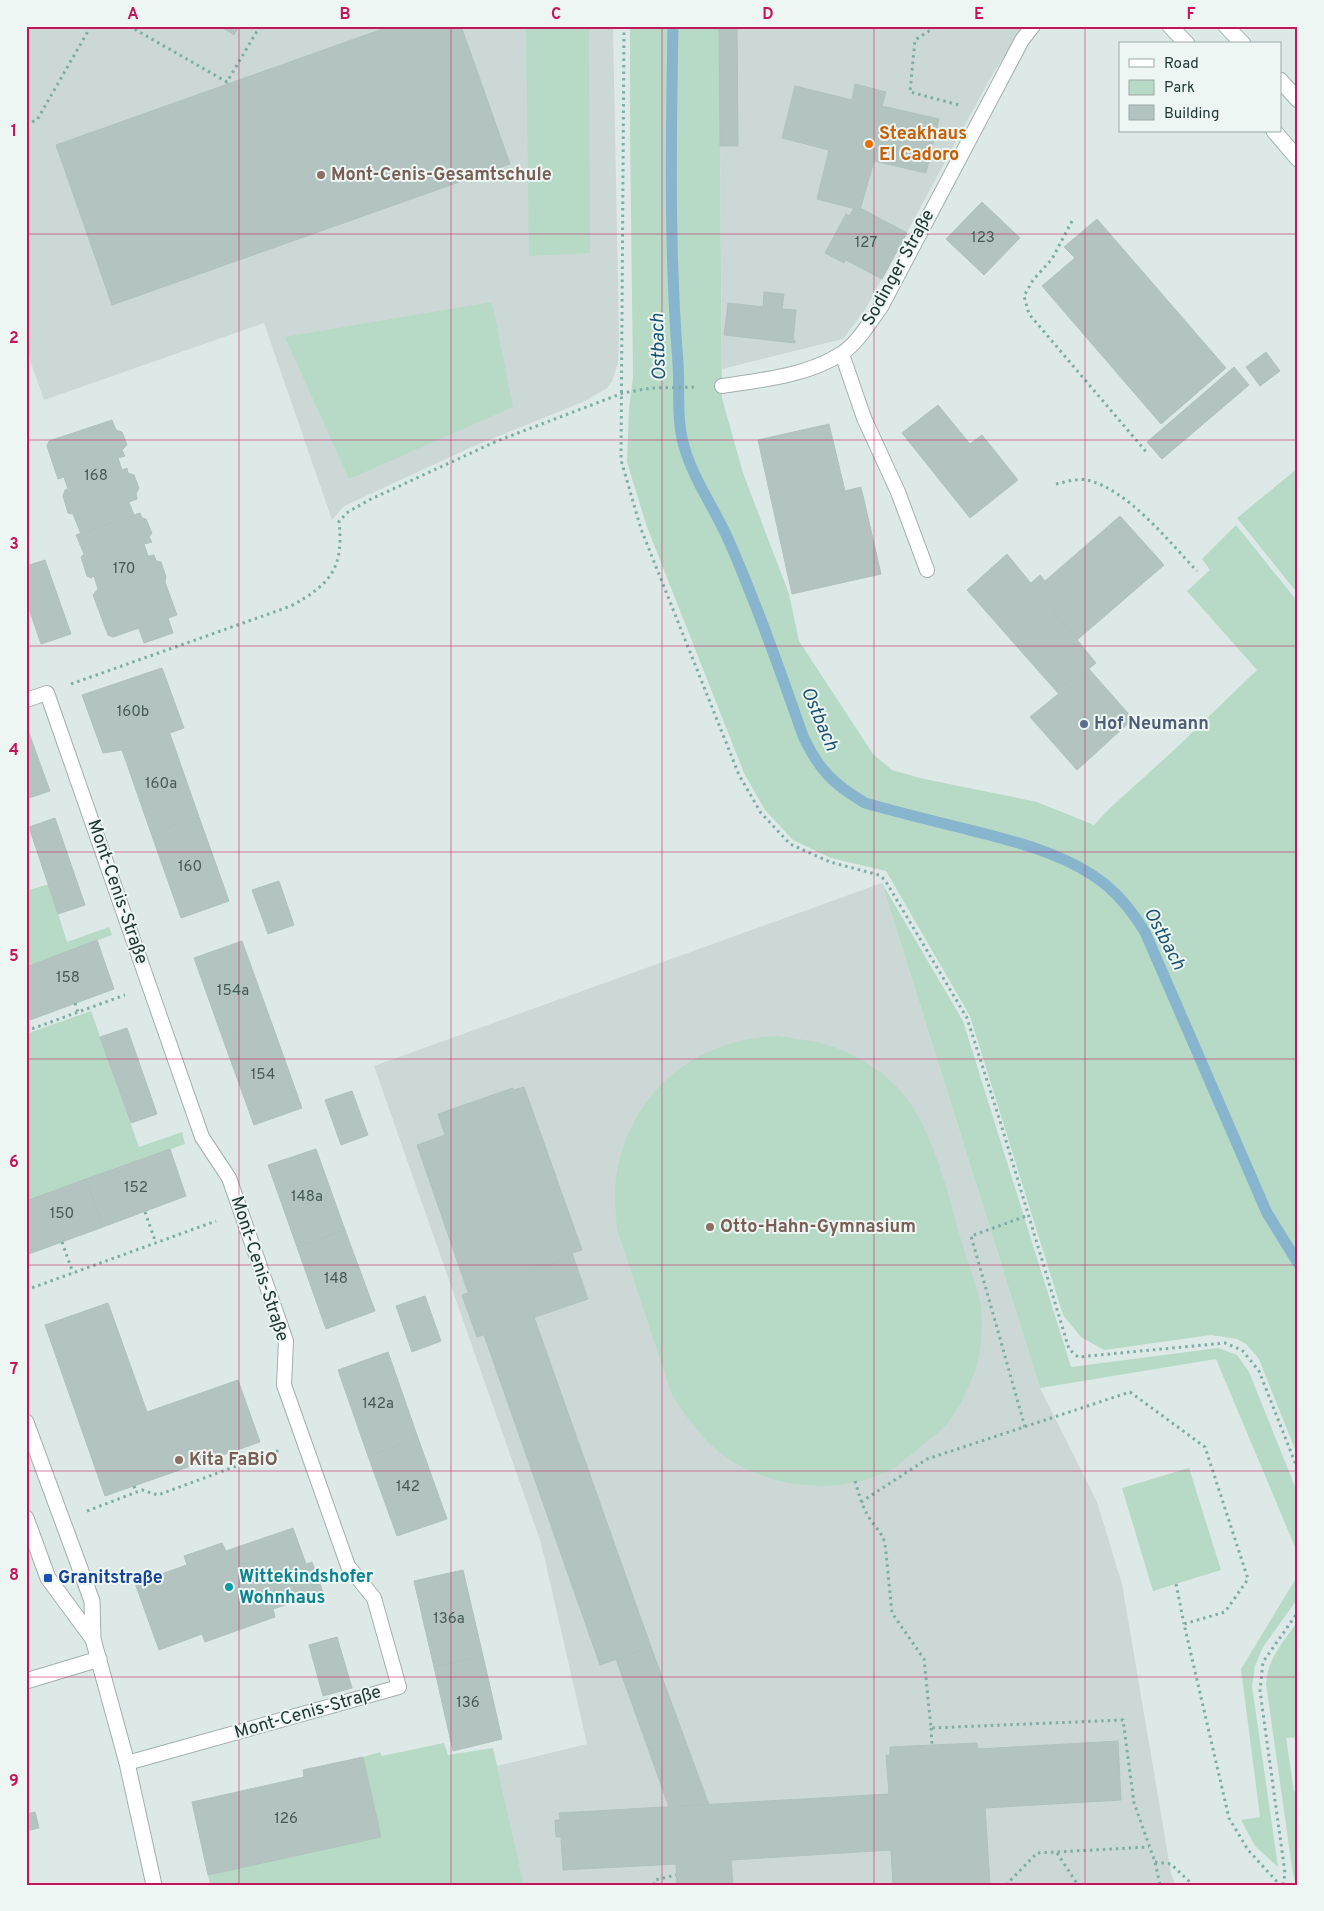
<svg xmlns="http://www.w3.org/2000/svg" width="1324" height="1911" font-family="Overpass,sans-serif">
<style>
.built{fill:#ccd8d5}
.green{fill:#b6dac6}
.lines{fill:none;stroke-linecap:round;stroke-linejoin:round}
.stream{stroke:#86b5cd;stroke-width:11}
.building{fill:#b3c3bf;stroke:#b0c2be}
.lane-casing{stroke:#a1b0ad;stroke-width:16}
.street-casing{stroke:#a1b0ad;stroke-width:17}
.secondary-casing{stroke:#9db4b0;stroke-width:17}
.path{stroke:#7faca6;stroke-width:3;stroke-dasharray:2.5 4;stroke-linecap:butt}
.lane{stroke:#fff;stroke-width:14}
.street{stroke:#fff;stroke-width:15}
.secondary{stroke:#fff;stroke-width:15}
.grid{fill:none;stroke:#c2185b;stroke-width:1;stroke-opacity:0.55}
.food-dot{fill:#e8710a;stroke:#edf6f3;stroke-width:2}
.education-dot{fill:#8d6e63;stroke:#edf6f3;stroke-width:2}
.service-dot{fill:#5c6f8a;stroke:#edf6f3;stroke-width:2}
.transit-dot{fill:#1a4fb4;stroke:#edf6f3;stroke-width:2}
.culture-dot{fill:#0f9aa8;stroke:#edf6f3;stroke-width:2}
.labels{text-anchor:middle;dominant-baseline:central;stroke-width:4;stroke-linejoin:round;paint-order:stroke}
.number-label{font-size:15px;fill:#455a58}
.food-label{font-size:18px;font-weight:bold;fill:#c56008;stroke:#edf6f3;text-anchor:start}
.education-label{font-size:18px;font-weight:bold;fill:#785e54;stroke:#edf6f3;text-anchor:start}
.street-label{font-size:18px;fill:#203735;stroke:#edf6f3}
.service-label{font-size:18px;font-weight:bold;fill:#4e5e75;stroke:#edf6f3;text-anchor:start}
.culture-label{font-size:18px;font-weight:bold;fill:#0d838f;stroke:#edf6f3;text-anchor:start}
.transit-label{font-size:18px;font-weight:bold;fill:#164399;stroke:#edf6f3;text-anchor:start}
.water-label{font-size:19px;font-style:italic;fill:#1c5371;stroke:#edf6f3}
.neatline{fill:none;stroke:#c2185b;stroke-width:2}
.grid-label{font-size:16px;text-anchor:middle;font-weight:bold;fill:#c2185b}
</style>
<rect width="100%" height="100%" fill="#dde9e6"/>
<path class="built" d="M 26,26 L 613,26 L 619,338 L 618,363 L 612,381 L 607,388 L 585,401 L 474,446 L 344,506 L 332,520 L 264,323 L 44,400 L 26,349 Z
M 719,26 L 1024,26 L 992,75 L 865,310 L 843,339 L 722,369 Z
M 882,883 L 1040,1388 L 1097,1502 L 1122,1584 L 1171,1873 L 1175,1885 L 524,1885 L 497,1766 L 587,1744 L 541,1543 L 374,1066 Z"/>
<path class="green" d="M 526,26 L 589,26 L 590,253 L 529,256 Z
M 630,26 L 719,26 L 722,398 L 743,473 L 789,594 L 799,641 L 873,754 L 892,770 L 920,778 L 1037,802 L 1094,825 L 1110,808 L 1173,751 L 1257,670 L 1187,591 L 1210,570 L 1202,559 L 1236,525 L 1298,602 L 1298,1457 L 1259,1359 L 1246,1344 L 1237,1339 L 1211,1335 L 1104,1350 L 1081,1337 L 1063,1315 L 970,1016 L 886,871 L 831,858 L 793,840 L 765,810 L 744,773 L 647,527 L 627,462 L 629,408 L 633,377 L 630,132 Z
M 492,302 L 513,407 L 349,479 L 285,337 Z
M 1298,468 L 1298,594 L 1237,518 Z
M 882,883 L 963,1021 L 1071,1367 L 1218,1348 L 1237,1355 L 1249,1372 L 1298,1494 L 1298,1554 L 1216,1359 L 1040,1388 Z
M 49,884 L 67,942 L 109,927 L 112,935 L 26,967 L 26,891 Z
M 91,1011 L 139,1147 L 182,1132 L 185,1144 L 26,1201 L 26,1034 Z
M 778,1036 C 795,1039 815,1040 831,1046 C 853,1053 877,1068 894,1084 C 933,1120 949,1200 964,1250 C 969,1267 980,1293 981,1309 C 983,1326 981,1355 975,1371 C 968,1389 959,1410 946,1425 C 941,1431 933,1436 927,1441 C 917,1450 906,1459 895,1467 C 846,1496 775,1490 729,1459 C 704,1443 688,1419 672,1395 L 617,1229 C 616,1210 613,1191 617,1172 C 633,1090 695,1039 778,1036 Z
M 1189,1468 L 1221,1570 L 1153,1591 L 1122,1488 Z
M 1298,1575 L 1298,1598 L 1263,1647 L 1255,1666 L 1252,1686 L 1278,1867 L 1255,1846 L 1241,1820 L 1260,1817 L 1241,1669 Z
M 1298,1621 L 1298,1737 L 1286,1738 L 1294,1791 L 1298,1794 L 1297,1885 L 1295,1882 L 1293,1874 L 1266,1684 C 1267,1659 1284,1641 1298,1621 Z
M 444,1743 L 448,1755 L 493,1748 L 524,1885 L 210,1885 L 208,1875 L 381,1837 L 363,1757 L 380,1752 L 382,1756 Z"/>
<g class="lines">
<path class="stream" d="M 673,26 C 671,138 669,251 678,363 C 680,391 676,418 684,446 C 693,479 715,509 729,541 C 757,605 780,670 803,736 C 819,770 833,784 865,803 C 897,812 929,820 962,828 C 1010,840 1067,853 1106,885 C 1123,899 1134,914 1145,932 L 1267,1213 L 1298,1263"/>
</g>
<path class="building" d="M 220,26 L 239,26 L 234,35 Z
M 391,26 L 461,26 L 510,164 L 112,305 L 56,145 Z
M 719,26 L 737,26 L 738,146 L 720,146 Z
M 855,84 L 886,92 L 882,106 L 939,119 L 926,173 L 874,161 L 860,210 L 817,199 L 829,150 L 782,138 L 795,86 L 852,100 Z
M 982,202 L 1020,238 L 984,275 L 946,239 Z
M 854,208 L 860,210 L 860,208 L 907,233 L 882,279 L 846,260 L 844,263 L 825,253 L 846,214 L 849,216 Z
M 1097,219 L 1226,368 L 1161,424 L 1042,286 L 1075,258 L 1064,247 Z
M 764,292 L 784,294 L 782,309 L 796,310 L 793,340 L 795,340 L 795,343 L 724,335 L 728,303 L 763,307 Z
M 1266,352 L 1280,371 L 1260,386 L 1246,367 Z
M 1234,367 L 1249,385 L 1162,459 L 1147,442 Z
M 938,405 L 970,444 L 982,435 L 1018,480 L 970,518 L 902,433 Z
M 112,420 L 116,430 L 122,432 L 127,445 L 122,450 L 125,456 L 118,458 L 122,470 L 127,468 L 128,473 L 134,475 L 139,488 L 136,494 L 137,499 L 129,502 L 134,515 L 81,534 L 73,514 L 68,513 L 63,496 L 65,490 L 68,489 L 64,477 L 58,479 L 47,446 L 49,441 Z
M 829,424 L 845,491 L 861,487 L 881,574 L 792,594 L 758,440 Z
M 140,513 L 142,518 L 146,519 L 152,533 L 149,537 L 152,542 L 144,544 L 148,556 L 154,555 L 156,561 L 161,562 L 166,577 L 165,582 L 177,615 L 113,637 L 108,635 L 93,595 L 98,589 L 94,576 L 91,578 L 87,576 L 81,557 L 84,554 L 76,535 Z
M 1120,516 L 1164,565 L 1077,640 L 1031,583 L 1040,575 L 1045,581 Z
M 1007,554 L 1096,663 L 1058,693 L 967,590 Z
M 45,560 L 71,634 L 41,644 L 26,600 L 26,566 Z
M 168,618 L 173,633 L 144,643 L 139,629 Z
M 162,668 L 184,728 L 122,750 L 103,753 L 82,695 Z
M 1089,669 L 1133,719 L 1077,770 L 1030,717 Z
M 29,733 L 50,791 L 26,799 L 26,734 Z
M 170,734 L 199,817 L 151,833 L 122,750 Z
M 199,817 L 229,901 L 181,918 L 151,833 Z
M 55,818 L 85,905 L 58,914 L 29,827 Z
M 279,881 L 294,925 L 268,934 L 252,890 Z
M 97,940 L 114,989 L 30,1020 L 26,1008 L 26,967 Z
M 242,941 L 272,1024 L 224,1042 L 194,958 Z
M 272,1024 L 302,1108 L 254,1125 L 224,1042 Z
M 127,1028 L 157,1114 L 131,1123 L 100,1037 Z
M 524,1087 L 582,1250 L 572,1253 L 573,1256 L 468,1292 L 417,1145 L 445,1135 L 438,1114 L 513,1088 L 514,1090 Z
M 352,1091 L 368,1135 L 341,1145 L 325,1100 Z
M 170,1149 L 186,1196 L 103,1227 L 86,1179 Z
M 316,1149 L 345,1230 L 297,1247 L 268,1165 Z
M 86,1179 L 103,1227 L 26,1255 L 26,1201 Z
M 345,1230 L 375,1311 L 326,1329 L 297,1247 Z
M 573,1256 L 588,1299 L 477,1337 L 462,1295 Z
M 425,1296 L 441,1341 L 412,1352 L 396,1306 Z
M 108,1303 L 147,1412 L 238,1380 L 260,1442 L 105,1496 L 45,1325 Z
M 534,1317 L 651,1647 L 600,1665 L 484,1335 Z
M 388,1352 L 418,1438 L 368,1456 L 338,1370 Z
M 418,1438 L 447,1519 L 397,1536 L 368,1456 Z
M 293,1528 L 306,1564 L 312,1562 L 323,1592 L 273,1609 L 275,1617 L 205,1642 L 202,1634 L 159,1650 L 135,1583 L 187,1565 L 184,1556 L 222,1543 L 226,1551 Z
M 463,1570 L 483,1656 L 434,1667 L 414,1581 Z
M 337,1637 L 352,1688 L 323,1696 L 309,1645 Z
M 651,1647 L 709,1805 L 669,1807 L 616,1659 Z
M 483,1656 L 502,1739 L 453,1751 L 434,1667 Z
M 1118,1741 L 1121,1800 L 985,1808 L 990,1885 L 893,1885 L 891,1850 L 731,1860 L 733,1885 L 677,1885 L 676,1864 L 563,1870 L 561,1837 L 556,1837 L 555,1820 L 560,1820 L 559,1813 L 889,1794 L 886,1755 L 890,1755 L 890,1747 L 977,1743 L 978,1749 Z
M 363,1757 L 381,1837 L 208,1875 L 192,1802 L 304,1777 L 303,1770 Z
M 35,1812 L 39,1828 L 26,1831 L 26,1814 Z"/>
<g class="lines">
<g class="lane-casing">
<path id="lane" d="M 842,354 L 864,418 L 898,492 L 927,570
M 722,386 C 762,380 806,376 841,354 C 857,344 869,323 881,307 L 1022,40 L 1033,26
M 26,700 L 47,693 L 202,1137 L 229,1178 L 241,1212 L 286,1341 L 284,1385 L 348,1566 L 374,1598 L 399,1687 L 127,1763"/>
</g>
<g class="street-casing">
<path id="street" d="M 26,1422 L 92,1601 L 93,1639 L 127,1763 L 154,1885
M 26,1518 L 48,1578 L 93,1639
M 26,1681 L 99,1659"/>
</g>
<g class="secondary-casing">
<path id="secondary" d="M 1170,26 L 1187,44
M 1226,26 L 1243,44
M 1280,80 L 1298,100
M 1274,131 L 1298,159"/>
</g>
<path class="path" d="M 129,26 L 227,82 L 260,26
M 624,26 L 621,460 L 641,529 L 739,775 L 761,813 L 790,844 L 830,862 L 879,875 L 885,880 L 967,1018 L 1000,1121 L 1069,1349 L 1078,1357 L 1225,1343 L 1242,1350 L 1259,1371 L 1298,1470
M 935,27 L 915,40 L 910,92 L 959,105
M 26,124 L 37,120 L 91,26
M 1072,221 L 1052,259 L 1033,280 L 1024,296 L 1029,314 L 1148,454
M 1056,484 C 1065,482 1078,478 1087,480 C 1129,490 1168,541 1197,571
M 71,684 L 291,606 C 331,584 344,568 339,521 L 348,512 L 369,500 L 497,441 L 623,393 L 651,388 L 698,387
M 75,1003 L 78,1012
M 26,1031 L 125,995
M 145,1212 L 156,1243
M 62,1242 L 73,1273
M 26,1290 L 216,1221
M 1025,1427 L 971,1236 L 1029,1215
M 855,1481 C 859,1494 862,1507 870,1519 C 876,1528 882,1533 885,1543 L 892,1613 L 924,1659 L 931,1728 L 1123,1720 L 1134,1803 L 1155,1862 L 1160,1885
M 134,1486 L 136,1492
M 861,1502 L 927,1459 L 1130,1392 L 1205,1447 L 1248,1579 L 1225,1612 L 1184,1624 L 1229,1818 L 1248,1850 L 1280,1885
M 87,1511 L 142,1490 L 158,1495 L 280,1450
M 1176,1584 L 1184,1624
M 931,1728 L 932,1745
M 1057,1853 L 1078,1885
M 1155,1862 L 1171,1864 L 1193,1885
M 654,1885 L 655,1880 L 676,1875
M 1006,1885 L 1037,1853 L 1149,1847
M 1283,1885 L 1285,1873 L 1260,1691 L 1263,1662 L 1298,1612"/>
<use href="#lane" class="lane"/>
<use href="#street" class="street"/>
<use href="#secondary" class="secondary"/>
</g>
<path class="grid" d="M 239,26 L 239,1885M 451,26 L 451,1885M 662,26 L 662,1885M 874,26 L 874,1885M 1085,26 L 1085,1885M 26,234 L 1298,234M 26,440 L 1298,440M 26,646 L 1298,646M 26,852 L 1298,852M 26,1059 L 1298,1059M 26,1265 L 1298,1265M 26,1471 L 1298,1471M 26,1677 L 1298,1677"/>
<circle class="food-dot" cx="869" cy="144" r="5"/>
<g class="education-dot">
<circle cx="321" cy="175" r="5"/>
<circle cx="710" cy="1227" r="5"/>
<circle cx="179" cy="1460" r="5"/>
</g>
<circle class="service-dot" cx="1084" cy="724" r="5"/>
<rect class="transit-dot" x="43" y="1573" width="10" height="10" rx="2.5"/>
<circle class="culture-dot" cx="229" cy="1587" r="5"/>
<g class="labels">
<g class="number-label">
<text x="983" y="238">123</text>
<text x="866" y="243">127</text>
<text x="96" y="476">168</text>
<text x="124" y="569">170</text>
<text x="133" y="712">160b</text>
<text x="161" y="784">160a</text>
<text x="190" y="867">160</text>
<text x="68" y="978">158</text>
<text x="233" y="991">154a</text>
<text x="263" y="1075">154</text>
<text x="136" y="1188">152</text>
<text x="307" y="1197">148a</text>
<text x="62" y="1214">150</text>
<text x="336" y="1279">148</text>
<text x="378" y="1404">142a</text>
<text x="408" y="1487">142</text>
<text x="449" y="1619">136a</text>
<text x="468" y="1703">136</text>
<text x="286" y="1819">126</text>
</g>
<g class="food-label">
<text x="879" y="134">Steakhaus<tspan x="879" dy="21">El Cadoro</tspan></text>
</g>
<g class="education-label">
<text x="331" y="175">Mont-Cenis-Gesamtschule</text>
<text x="720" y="1227">Otto-Hahn-Gymnasium</text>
<text x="189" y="1460">Kita FaBiO</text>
</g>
<g class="street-label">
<text transform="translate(899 268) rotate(-61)">Sodinger Straße</text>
<text transform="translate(117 892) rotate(71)">Mont-Cenis-Straße</text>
<text transform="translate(259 1269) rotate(72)">Mont-Cenis-Straße</text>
<text transform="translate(308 1713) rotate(-16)">Mont-Cenis-Straße</text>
</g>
<g class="service-label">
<text x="1094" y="724">Hof Neumann</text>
</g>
<g class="culture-label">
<text x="239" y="1577">Wittekindshofer<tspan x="239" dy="21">Wohnhaus</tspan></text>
</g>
<g class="transit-label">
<text x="58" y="1578">Granitstraße</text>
</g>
<g class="water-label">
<text transform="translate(659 347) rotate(-92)">Ostbach</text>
<text transform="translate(819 719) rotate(67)">Ostbach</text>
<text transform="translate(1164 939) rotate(62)">Ostbach</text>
</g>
</g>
<rect width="1324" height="1911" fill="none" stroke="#edf6f3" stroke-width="55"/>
<rect x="1119" y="42" width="162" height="90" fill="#edf6f3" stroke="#9baaa7"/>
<rect x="1129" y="59" width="25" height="8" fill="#ffffff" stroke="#9baaa7"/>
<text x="1164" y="68" font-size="15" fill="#203735">Road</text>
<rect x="1129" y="80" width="25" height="15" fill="#b6dac6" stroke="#9baaa7"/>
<text x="1164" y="92" font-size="15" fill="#203735">Park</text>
<rect x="1129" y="105" width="25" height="15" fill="#b3c3bf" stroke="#9baaa7"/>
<text x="1164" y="118" font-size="15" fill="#203735">Building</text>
<rect x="28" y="28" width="1268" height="1856" class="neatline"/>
<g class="grid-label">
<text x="133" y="19">A</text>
<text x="345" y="19">B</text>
<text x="556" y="19">C</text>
<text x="768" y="19">D</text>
<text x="979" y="19">E</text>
<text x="1191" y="19">F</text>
<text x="14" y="136">1</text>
<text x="14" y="343">2</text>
<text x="14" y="549">3</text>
<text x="14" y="755">4</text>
<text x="14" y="961">5</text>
<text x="14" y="1167">6</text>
<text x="14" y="1374">7</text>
<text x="14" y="1580">8</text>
<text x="14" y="1786">9</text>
</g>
</svg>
